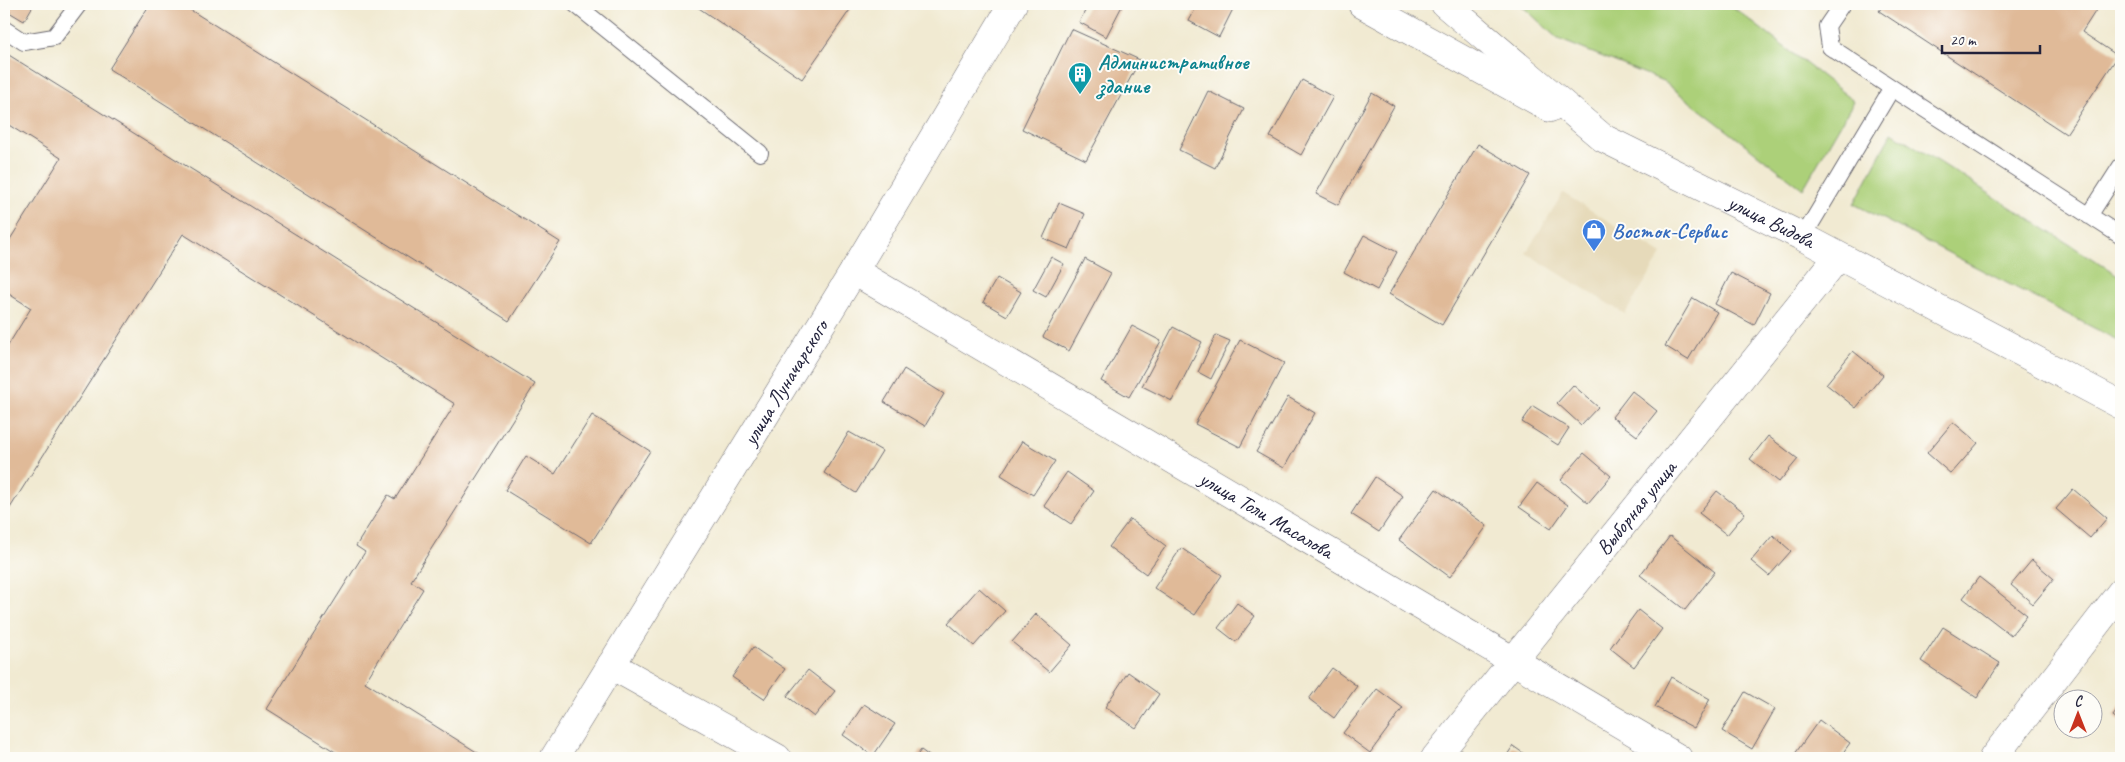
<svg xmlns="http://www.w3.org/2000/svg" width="2125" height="762" font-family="Caveat,sans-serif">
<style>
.built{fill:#e6daba}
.green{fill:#acd079;stroke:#67795a}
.building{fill:#e0ba98}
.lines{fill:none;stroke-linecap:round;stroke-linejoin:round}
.service-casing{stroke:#6a6870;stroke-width:18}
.minor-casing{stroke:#6a6870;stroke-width:29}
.tertiary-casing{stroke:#6a6870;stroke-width:29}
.service{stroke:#fff;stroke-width:16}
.minor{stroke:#fff;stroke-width:28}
.tertiary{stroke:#fff;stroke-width:28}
.labels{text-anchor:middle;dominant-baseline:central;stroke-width:4;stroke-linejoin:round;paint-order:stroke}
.culture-label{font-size:21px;font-weight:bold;fill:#0d838f;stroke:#fdfcf7;text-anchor:start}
.street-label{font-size:21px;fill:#22223b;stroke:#fdfcf7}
.shop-label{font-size:21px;font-weight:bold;fill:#366cbe;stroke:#fdfcf7;text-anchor:start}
</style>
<rect width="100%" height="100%" fill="#fdfcf7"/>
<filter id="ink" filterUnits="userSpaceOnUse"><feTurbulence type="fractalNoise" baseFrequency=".02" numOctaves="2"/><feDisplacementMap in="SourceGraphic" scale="10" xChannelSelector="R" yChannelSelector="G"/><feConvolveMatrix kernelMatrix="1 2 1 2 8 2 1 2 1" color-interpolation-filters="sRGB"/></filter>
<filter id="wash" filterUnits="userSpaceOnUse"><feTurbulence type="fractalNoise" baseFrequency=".0096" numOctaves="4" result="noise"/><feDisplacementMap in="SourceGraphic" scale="20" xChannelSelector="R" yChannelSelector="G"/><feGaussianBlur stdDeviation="1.12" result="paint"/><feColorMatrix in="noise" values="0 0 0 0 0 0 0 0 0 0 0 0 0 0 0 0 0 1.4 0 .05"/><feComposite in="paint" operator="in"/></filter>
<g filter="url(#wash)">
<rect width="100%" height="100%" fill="#f1ead2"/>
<path class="built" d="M 1563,193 L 1662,254 L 1625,314 L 1526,253 Z"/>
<path class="green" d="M 1520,4 L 1729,4 L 1854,101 L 1803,189 L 1663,81 L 1558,39 Z
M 1892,132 L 2121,277 L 2121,342 L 1854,204 Z"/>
<g id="blocks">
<path class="building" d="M 4,4 L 34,4 L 24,21 L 4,9 Z
M 150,4 L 181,4 L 560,242 L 509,321 L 109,69 Z
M 693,4 L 854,4 L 802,79 Z
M 1089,4 L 1119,4 L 1122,6 L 1106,37 L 1079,22 Z
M 1198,4 L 1227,4 L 1234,7 L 1219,37 L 1189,21 Z
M 1884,4 L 2100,4 L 2082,32 L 2118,56 L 2066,134 L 1879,11 Z
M 1071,29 L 1140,60 L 1086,160 L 1022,129 Z
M 4,52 L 535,384 L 411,581 L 423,589 L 365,682 L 483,756 L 482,758 L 345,758 L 267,709 L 365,552 L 356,546 L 388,495 L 395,499 L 455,404 L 183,234 L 10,508 L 4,504 L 4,352 L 31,308 L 4,291 L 4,249 L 61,158 L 4,122 Z
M 1302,80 L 1333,97 L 1301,155 L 1270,137 Z
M 1208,91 L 1244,109 L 1215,168 L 1179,150 Z
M 1372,93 L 1394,106 L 1338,205 L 1316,194 Z
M 1478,144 L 1530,175 L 1442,325 L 1389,294 Z
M 1059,203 L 1085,214 L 1069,249 L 1043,238 Z
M 1364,235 L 1397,252 L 1377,290 L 1344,272 Z
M 1051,257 L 1064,264 L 1046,297 L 1033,290 Z
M 1085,259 L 1111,273 L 1069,351 L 1043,337 Z
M 1731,273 L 1770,293 L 1754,325 L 1715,304 Z
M 997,278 L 1021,292 L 1007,316 L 983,302 Z
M 1693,298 L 1717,312 L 1688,360 L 1665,346 Z
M 1132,326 L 1161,341 L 1129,397 L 1101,381 Z
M 1173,327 L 1202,342 L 1172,401 L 1142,386 Z
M 1216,335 L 1230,341 L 1211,379 L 1198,372 Z
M 1240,340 L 1284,363 L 1240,447 L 1195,424 Z
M 1853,351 L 1883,375 L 1856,408 L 1826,384 Z
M 904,369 L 944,394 L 925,426 L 884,402 Z
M 1573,385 L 1598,407 L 1581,425 L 1557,403 Z
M 1632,391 L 1657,411 L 1637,436 L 1612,417 Z
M 1288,397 L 1315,413 L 1284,468 L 1256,452 Z
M 1533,406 L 1569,428 L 1558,445 L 1522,422 Z
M 592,415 L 650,451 L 591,543 L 505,490 L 526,456 L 555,474 Z
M 1953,422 L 1978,443 L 1951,474 L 1927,453 Z
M 849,432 L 882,451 L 856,493 L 824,473 Z
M 1768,436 L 1798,459 L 1779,482 L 1750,459 Z
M 1022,441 L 1055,461 L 1033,495 L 1001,475 Z
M 1584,453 L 1611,476 L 1588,503 L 1561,480 Z
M 1067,472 L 1094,491 L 1071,524 L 1044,506 Z
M 1375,477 L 1403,496 L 1379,532 L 1351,514 Z
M 1537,483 L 1568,505 L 1551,529 L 1519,507 Z
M 1436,489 L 1487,526 L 1450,577 L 1399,540 Z
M 2073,489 L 2107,518 L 2090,538 L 2056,509 Z
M 1717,491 L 1745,513 L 1727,535 L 1699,513 Z
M 1130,519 L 1166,546 L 1146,574 L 1109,547 Z
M 1773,535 L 1791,551 L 1769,576 L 1751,561 Z
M 1670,536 L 1715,572 L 1685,610 L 1640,575 Z
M 1181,548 L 1222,575 L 1195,615 L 1154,588 Z
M 2032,560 L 2054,579 L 2033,604 L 2011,585 Z
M 1979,577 L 2027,615 L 2011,635 L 1963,598 Z
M 979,588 L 1005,611 L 974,646 L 948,623 Z
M 1237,603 L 1255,616 L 1236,642 L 1218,628 Z
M 1638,610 L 1662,629 L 1634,667 L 1610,648 Z
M 1036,614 L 1072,645 L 1049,672 L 1012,642 Z
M 1943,627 L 2000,663 L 1977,698 L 1921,661 Z
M 753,647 L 785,669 L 764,699 L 732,677 Z
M 1332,668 L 1357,686 L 1334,718 L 1309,699 Z
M 808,670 L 835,691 L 814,717 L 787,696 Z
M 1128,672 L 1159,694 L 1136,728 L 1105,707 Z
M 1671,677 L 1710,699 L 1694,728 L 1655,707 Z
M 1377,689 L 1403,708 L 1370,753 L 1343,733 Z
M 1745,692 L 1775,709 L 1752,749 L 1722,731 Z
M 864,704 L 895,724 L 873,756 L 843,735 Z
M 2121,705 L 2121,722 L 2113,716 Z
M 1819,720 L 1850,743 L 1839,758 L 1792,758 Z
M 1513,746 L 1530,758 L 1505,758 Z
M 921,750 L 932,758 L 915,758 Z"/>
</g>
</g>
<g filter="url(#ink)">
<use href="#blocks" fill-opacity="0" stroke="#6a6870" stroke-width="1"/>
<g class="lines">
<g class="service-casing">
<path id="service" d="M 575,4 L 760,153
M 4,29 L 24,42 L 54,37 L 79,4
M 1892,88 L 2121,236
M 2089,216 L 2121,166
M 1803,237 L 1892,88 L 1830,47 L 1827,26 L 1842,4"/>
</g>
<g class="minor-casing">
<g id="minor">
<path id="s1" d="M 854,271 L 1678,758"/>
<path d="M 611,665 L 777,758"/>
<path id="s2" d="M 554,758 L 854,271 L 1013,4"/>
<path id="s3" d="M 1435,758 L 1838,257"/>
<path d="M 1993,758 L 2121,592"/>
</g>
</g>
<g class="tertiary-casing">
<g id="tertiary">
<path d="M 1362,4 L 1550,108"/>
<path id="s4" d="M 1445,4 L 1603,138 L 1803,237 L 2121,405"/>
</g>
</g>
<use href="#service" class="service"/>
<use href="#minor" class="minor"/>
<use href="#tertiary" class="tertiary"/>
</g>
</g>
<defs>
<g id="building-pin" transform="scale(1.25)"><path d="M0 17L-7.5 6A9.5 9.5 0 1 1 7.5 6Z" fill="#0f9aa8" stroke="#fdfcf7"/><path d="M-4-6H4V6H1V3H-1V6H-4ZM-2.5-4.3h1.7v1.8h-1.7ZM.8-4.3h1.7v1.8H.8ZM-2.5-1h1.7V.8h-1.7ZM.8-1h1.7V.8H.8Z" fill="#fff"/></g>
<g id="shop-pin" transform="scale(1.25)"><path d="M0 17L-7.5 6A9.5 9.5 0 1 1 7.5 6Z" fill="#3f7fe0" stroke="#fdfcf7"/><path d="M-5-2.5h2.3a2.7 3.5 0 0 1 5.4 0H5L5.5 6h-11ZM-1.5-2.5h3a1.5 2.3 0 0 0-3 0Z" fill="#fff"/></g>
</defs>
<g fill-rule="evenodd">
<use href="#building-pin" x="1080" y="74"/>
<use href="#shop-pin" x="1594" y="231"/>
</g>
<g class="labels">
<g class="culture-label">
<text x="1098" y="62">Административное<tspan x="1098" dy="24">здание</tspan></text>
</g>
<g class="street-label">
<text stroke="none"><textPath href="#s4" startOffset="395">улица Видова</textPath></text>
<text stroke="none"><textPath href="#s2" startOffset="441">улица Луначарского</textPath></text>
<text stroke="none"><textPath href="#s3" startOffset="321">Выборная улица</textPath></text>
<text stroke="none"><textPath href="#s1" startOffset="479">улица Толи Масалова</textPath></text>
</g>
<g class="shop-label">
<text x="1612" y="231">Восток-Сервис</text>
</g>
</g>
<rect width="2125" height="762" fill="none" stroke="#fdfcf7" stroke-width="20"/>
<g transform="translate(2078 714)"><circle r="24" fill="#fdfcf7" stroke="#a5a5ac"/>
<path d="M0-4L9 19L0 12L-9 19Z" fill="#c8321e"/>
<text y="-8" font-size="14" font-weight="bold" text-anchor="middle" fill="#22223b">С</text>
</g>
<path d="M1942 45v8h98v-8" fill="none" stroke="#22223b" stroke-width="2.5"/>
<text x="1950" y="45" font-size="15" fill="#22223b" stroke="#fdfcf7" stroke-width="4" paint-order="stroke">20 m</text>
</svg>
